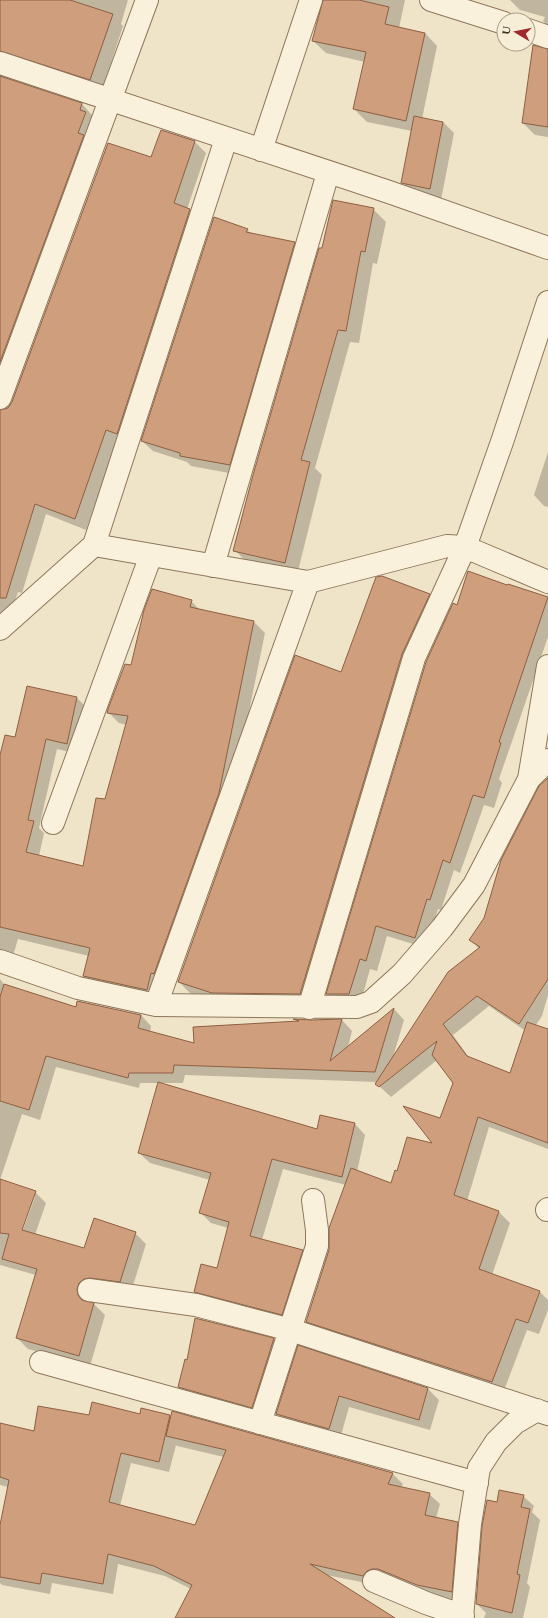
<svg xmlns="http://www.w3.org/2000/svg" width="548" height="1618" font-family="Spectral,serif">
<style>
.shadow{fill:#0003;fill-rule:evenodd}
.building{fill:#cf9f7d;stroke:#8d5f41}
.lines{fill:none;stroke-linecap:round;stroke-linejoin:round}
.minor-casing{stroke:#8d765c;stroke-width:24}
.minor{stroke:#faf1dc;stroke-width:22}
</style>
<rect width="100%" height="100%" fill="#f0e4c8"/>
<path class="shadow" d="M 0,0 L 128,0 L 121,24 L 123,26 L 102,90 L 0,69 Z
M 324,0 L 405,0 L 399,28 L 425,33 L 437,46 L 422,119 L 443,122 L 454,133 L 441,200 L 413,194 L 403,183 L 412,131 L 367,122 L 354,109 L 365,62 L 326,53 L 313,41 Z
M 510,0 L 548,0 L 548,26 L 543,21 L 545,17 L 520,10 Z
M 548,50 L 548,137 L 535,135 L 523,123 Z
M 0,77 L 82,104 L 93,116 L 0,403 Z
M 162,131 L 195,142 L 206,153 L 187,209 L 190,210 L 201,221 L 117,441 L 86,530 L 46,514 L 22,593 L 18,592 L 6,628 L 0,635 L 0,411 L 9,408 L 152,158 Z
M 373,209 L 386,222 L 377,264 L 373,263 L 359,343 L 350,342 L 315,468 L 322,475 L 297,575 L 247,563 L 235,550 L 323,250 Z
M 247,230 L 252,234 L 294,243 L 305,254 L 240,475 L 191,466 L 187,462 L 153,451 L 142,441 Z
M 548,452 L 548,507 L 544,506 L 534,495 Z
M 508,587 L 548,599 L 548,637 L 499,779 L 502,783 L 494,808 L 484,805 L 460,873 L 454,870 L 441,910 L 438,909 L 426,948 L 387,936 L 377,971 L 370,969 L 360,1005 L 338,1004 L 327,994 L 457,606 Z
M 429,595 L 440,606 L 311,1004 L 224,1004 L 190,993 L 179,982 L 341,673 Z
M 191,601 L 201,611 L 254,622 L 265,633 L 230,804 L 158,1001 L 95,987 L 84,976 L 89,956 L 18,939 L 12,959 L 0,966 L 0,759 L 16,738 L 28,687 L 77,698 L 88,709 L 78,754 L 57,749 L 39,828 L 44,833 L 39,856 L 83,867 L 106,800 L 127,725 L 119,723 L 108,712 L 132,666 Z
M 548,787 L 548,995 L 542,1016 L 530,1034 L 489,1006 L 453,1035 L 470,1059 L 511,1075 L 548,1068 L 548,1149 L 489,1127 L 467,1201 L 499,1212 L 510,1223 L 492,1275 L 540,1292 L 548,1300 L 548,1310 L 539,1334 L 527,1330 L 503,1393 L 318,1333 L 307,1321 L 330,1250 L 346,1185 L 283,1169 L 262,1240 L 302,1251 L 313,1261 L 292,1325 L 206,1302 L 195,1292 L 218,1270 L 228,1228 L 211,1223 L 200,1212 L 210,1180 L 150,1163 L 139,1153 L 159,1083 L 140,1083 L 139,1088 L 56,1067 L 40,1120 L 22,1114 L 0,1180 L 35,1192 L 46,1203 L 35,1235 L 85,1249 L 135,1233 L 146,1244 L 131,1292 L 87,1300 L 87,1303 L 94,1304 L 105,1315 L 90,1366 L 28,1349 L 17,1338 L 36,1275 L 0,1265 L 0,979 L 5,986 L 76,1008 L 141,1015 L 151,1026 L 150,1032 L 195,1044 L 298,1022 L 296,1020 L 342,1020 L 352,1031 L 348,1047 L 394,1009 L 404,1020 L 393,1057 L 479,949 L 471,940 L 485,918 ZM 437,1060 L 454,1083 L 440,1119 L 434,1144 L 398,1172 L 392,1184 L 357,1172 L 365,1135 L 355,1124 L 321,1116 L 318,1130 L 161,1083 L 183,1083 L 185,1075 L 377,1082 L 377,1084 L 391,1097 ZM 33,1197 L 35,1197 L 21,1235 L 19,1235 Z
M 196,1319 L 274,1339 L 283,1349 L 262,1417 L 189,1397 L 179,1387 L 188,1361 Z
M 299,1347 L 428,1389 L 439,1400 L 430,1430 L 349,1407 L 340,1439 L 288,1425 L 277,1414 Z
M 141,1415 L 170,1416 L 171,1418 L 392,1473 L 403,1484 L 401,1488 L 429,1494 L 440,1504 L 436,1518 L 457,1523 L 468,1534 L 462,1602 L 326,1575 L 393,1618 L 184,1618 L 191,1589 L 165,1576 L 118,1564 L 113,1594 L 52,1583 L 50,1594 L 2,1585 L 0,1583 L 0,1531 L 8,1487 L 0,1485 L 0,1424 L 35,1433 L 89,1416 ZM 176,1445 L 177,1446 L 224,1457 L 196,1526 L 120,1506 L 131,1463 L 169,1472 Z
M 523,1496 L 534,1506 L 532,1512 L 540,1520 L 527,1583 L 530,1587 L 523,1618 L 484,1618 L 486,1613 L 477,1604 L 498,1504 Z"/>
<path class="building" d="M 0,0 L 70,0 L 113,14 L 90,80 L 0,51 Z
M 323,0 L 359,0 L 389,7 L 385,24 L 425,33 L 406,121 L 353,109 L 366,52 L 312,41 Z
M 533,45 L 548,49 L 548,127 L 522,123 Z
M 0,76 L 82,103 L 80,110 L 86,112 L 78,133 L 84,135 L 0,362 Z
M 414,116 L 443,122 L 430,189 L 401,183 Z
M 161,130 L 195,141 L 174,203 L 190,209 L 117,434 L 106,430 L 75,519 L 35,504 L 6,598 L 0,598 L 0,410 L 8,408 L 12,402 L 108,143 L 151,157 Z
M 333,200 L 374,208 L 365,252 L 361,251 L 346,331 L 338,330 L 301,460 L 310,462 L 285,563 L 233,551 L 253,475 L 319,248 L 322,248 Z
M 214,217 L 248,229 L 246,232 L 295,242 L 230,465 L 180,456 L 180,453 L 141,441 Z
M 468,571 L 507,585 L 508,584 L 548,597 L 499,742 L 501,743 L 484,798 L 473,795 L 450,863 L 443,860 L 430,900 L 427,899 L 415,938 L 376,926 L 366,961 L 360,959 L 349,994 L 326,994 L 426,662 L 453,603 L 457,605 Z
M 382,576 L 430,594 L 402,654 L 300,994 L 212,993 L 178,982 L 295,655 L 341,672 L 376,577 Z
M 152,589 L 192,600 L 190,607 L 254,621 L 219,793 L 154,974 L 151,973 L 147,990 L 83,976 L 90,948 L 0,927 L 0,755 L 5,735 L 15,737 L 27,686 L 77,697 L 67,744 L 46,739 L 28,820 L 34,821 L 26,852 L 83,866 L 96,798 L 105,799 L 128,716 L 107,713 L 108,709 L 125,664 L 131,665 L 144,610 Z
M 548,778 L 548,979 L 519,1024 L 477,996 L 443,1024 L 467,1056 L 510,1073 L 527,1022 L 548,1029 L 548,1143 L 478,1117 L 454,1195 L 499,1211 L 479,1269 L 540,1291 L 528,1323 L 516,1319 L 492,1382 L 306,1322 L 329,1250 L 329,1228 L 351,1168 L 391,1183 L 395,1170 L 397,1171 L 407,1137 L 432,1143 L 403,1106 L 440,1118 L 453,1083 L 432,1055 L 437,1041 L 379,1087 L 375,1084 L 448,972 L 480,947 L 469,940 L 484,918 L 501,860 L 539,786 Z
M 4,984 L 76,1007 L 77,1001 L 141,1015 L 138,1028 L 194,1043 L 193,1027 L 299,1021 L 293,1019 L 311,1020 L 342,1019 L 330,1061 L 394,1008 L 375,1072 L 174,1065 L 173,1073 L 129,1073 L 128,1078 L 46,1056 L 29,1110 L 0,1101 L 0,997 Z
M 158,1082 L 317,1129 L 320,1115 L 355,1123 L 342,1177 L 272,1159 L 250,1236 L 303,1250 L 282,1315 L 194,1292 L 201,1264 L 217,1268 L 229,1222 L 199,1213 L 211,1173 L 138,1153 Z
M 0,1179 L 36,1191 L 22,1230 L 84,1248 L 94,1218 L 136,1232 L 120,1282 L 90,1278 L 84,1279 L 79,1283 L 77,1289 L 78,1295 L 82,1300 L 94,1303 L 79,1356 L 16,1338 L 37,1269 L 2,1259 L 9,1234 L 0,1233 Z
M 195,1318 L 274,1338 L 252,1408 L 178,1387 L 185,1359 L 187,1360 Z
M 298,1345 L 428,1388 L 419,1420 L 339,1396 L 329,1429 L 276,1414 Z
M 92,1402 L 140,1414 L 141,1408 L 170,1415 L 159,1462 L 121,1453 L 109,1502 L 195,1525 L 226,1450 L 166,1436 L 172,1411 L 393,1473 L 388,1484 L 430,1493 L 425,1515 L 458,1522 L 452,1592 L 417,1585 L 378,1569 L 372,1569 L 367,1571 L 363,1576 L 310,1564 L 395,1618 L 175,1618 L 192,1585 L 154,1566 L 108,1554 L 103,1584 L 42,1573 L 40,1584 L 0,1577 L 0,1525 L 9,1480 L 0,1477 L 0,1423 L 34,1431 L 38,1406 L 89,1415 Z
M 499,1490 L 524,1495 L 521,1507 L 530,1509 L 517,1574 L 520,1575 L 512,1613 L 476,1604 L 482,1526 L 487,1500 L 497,1502 Z"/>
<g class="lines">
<g class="minor-casing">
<path id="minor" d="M 431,0 L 504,23
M 528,30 L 548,37
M 0,63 L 389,192 L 548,248
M 261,150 L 311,0
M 0,398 L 147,0
M 94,545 L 308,582 L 447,546 L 465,547 L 548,582
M 213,566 L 328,173
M 0,629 L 94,545 L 226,139
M 529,779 L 548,666
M 53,823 L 151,555
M 0,961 L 78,988 L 156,1005 L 357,1007 L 371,1002 L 402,974 L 442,928 L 474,885 L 529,779 L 548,760
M 156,1005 L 308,582
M 309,1008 L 414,658 L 465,547 L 503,439 L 548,302
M 547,1210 L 548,1209
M 89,1290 L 196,1305 L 291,1330 L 548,1414
M 41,1362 L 477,1483
M 260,1423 L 317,1246 L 317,1230 L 313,1200
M 374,1581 L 426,1603 L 463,1616
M 462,1618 L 470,1524 L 479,1468 L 496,1442 L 515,1423 L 537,1410"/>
</g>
<use href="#minor" class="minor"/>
</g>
<g transform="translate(516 32) rotate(280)"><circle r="19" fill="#f7eed8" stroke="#ada18e"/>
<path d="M0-3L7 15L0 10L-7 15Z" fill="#9e2a2b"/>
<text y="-6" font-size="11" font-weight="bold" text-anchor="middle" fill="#3d2e20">U</text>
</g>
</svg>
